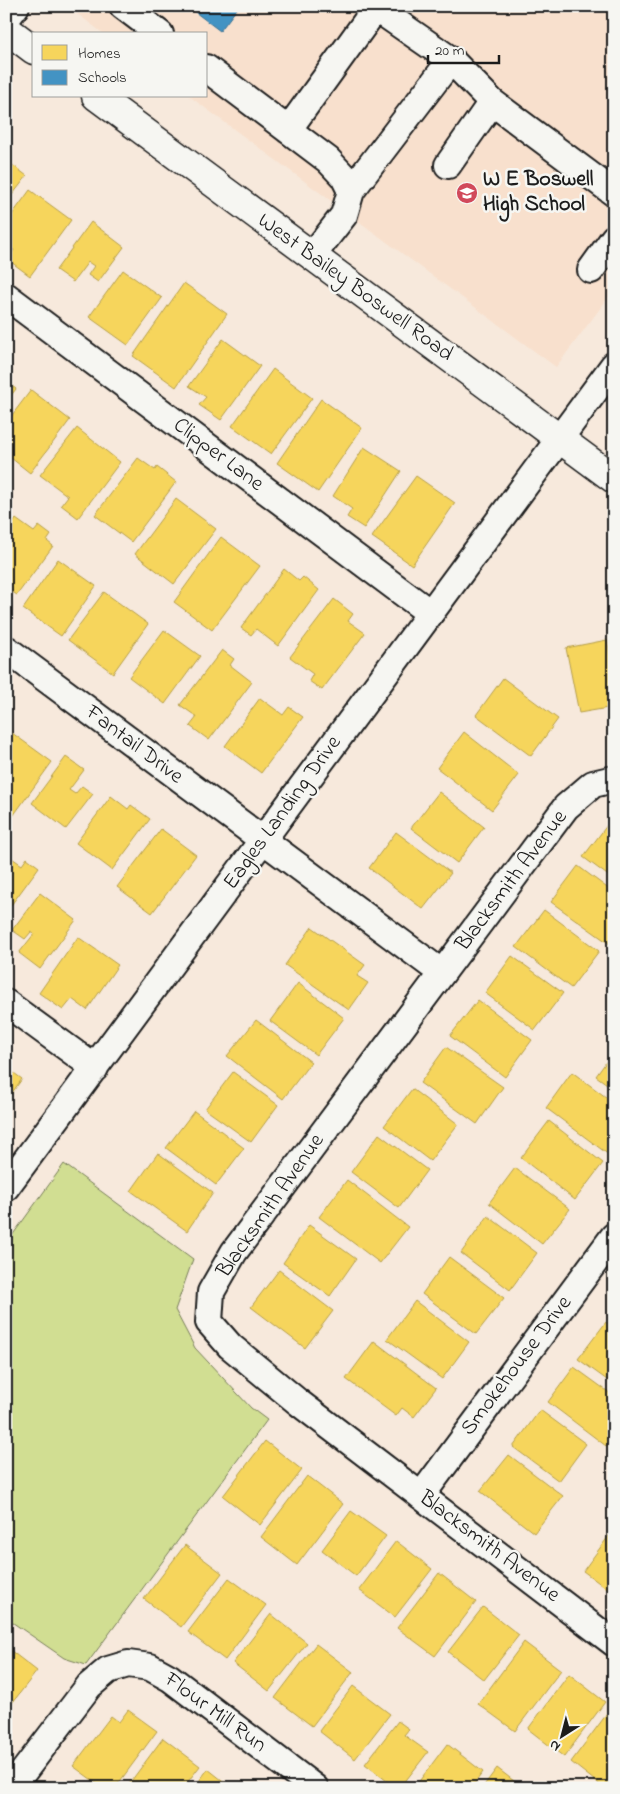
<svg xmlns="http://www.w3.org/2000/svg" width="620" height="1794" font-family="'Indie Flower',sans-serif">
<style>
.built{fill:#f8e0cd}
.green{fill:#d1de92;stroke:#767d57}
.homes{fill:#f6d55c;stroke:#b59e49}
.schools{fill:#4393c3;stroke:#376f91}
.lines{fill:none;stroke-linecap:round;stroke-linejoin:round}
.minor-casing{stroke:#1c1c1c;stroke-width:30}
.major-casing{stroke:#1c1c1c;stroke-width:31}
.minor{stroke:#f6f6f2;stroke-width:26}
.major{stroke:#f6f6f2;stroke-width:28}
.labels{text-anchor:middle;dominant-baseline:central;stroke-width:5;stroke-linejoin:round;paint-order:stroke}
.poi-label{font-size:22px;font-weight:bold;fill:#1c1c1c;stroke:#f6f6f2;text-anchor:start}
.street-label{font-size:22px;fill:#1c1c1c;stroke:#f6f6f2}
</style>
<rect width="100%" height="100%" fill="#f7e9dc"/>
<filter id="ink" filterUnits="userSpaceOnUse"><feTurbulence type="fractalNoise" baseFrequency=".02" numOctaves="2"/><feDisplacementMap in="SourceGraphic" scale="10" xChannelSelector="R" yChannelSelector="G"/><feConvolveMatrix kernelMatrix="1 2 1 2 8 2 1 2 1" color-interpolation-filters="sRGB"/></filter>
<g filter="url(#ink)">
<path class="built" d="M 67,6 L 614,6 L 614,290 L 556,367 L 189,96 L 206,96 L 206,34 L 104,34 Z"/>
<path class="green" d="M 64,1164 L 193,1259 L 175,1310 L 195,1348 L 251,1408 L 267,1420 L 86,1665 L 64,1658 L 6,1618 L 6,1244 Z"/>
<path class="homes" d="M 6,160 L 27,176 L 6,203 Z
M 30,190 L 71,220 L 30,276 L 7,259 L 14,250 L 6,244 L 6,223 Z
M 91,222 L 124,247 L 98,282 L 88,275 L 94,266 L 88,262 L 73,282 L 56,270 Z
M 123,270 L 162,298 L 128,345 L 89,317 Z
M 184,283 L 227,314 L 176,387 L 133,356 Z
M 223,339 L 260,366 L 221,420 L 199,405 L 206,397 L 189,386 Z
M 273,369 L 312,398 L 271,454 L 232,426 Z
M 6,381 L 16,389 L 6,402 Z
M 31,390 L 70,420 L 30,473 L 6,454 L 6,423 Z
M 321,399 L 362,428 L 318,492 L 277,463 Z
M 77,428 L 120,462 L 78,518 L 61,505 L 68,496 L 40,475 Z
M 364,447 L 401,471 L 364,528 L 347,517 L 352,509 L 333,496 Z
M 138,458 L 155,470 L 157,467 L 176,482 L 131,542 L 95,515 Z
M 416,476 L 455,503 L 412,565 L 372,537 Z
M 176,499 L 216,529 L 174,584 L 135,554 Z
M 16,519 L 34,532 L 39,526 L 51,535 L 47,541 L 53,546 L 17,595 L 6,588 L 6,533 Z
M 221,537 L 260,566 L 212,630 L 174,602 Z
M 58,559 L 96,586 L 61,636 L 23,609 Z
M 284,569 L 299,581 L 303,577 L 319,590 L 278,646 L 256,629 L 251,635 L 241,628 Z
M 104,592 L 148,624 L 113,673 L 68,640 Z
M 334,599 L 353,614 L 348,621 L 365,633 L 322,690 L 309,681 L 313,674 L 290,657 Z
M 164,630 L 200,656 L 165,704 L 129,677 Z
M 607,640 L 614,673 L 614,707 L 579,713 L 566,648 Z
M 222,650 L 234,659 L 230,665 L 252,682 L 209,740 L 190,726 L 197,717 L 180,705 Z
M 503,678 L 558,719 L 531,756 L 476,715 Z
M 260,698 L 283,715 L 289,707 L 303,717 L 261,773 L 225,746 Z
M 8,730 L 52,762 L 8,823 L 9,814 L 6,813 L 6,732 Z
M 464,732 L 519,775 L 492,810 L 437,768 Z
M 66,757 L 84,770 L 69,790 L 75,794 L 82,786 L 93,794 L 66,829 L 32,803 Z
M 439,792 L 484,827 L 457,863 L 411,828 Z
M 111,796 L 128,809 L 131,805 L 150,819 L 112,870 L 76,843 Z
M 611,820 L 614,822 L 614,880 L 583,857 Z
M 161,829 L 196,855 L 152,913 L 117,887 Z
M 396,832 L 451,873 L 423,909 L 369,868 Z
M 6,854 L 22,865 L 27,858 L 39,867 L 6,912 Z
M 578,866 L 614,893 L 614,947 L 551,902 Z
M 40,893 L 76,920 L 40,969 L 19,953 L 34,934 L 31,932 L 25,939 L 12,930 Z
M 544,910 L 599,951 L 571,988 L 516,947 Z
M 312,927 L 365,965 L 357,976 L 368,983 L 349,1010 L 285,965 Z
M 78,937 L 118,965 L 87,1010 L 72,999 L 63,1010 L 39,993 Z
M 512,956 L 563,993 L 535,1030 L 485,993 Z
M 298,983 L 344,1018 L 316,1055 L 270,1021 Z
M 478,1000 L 532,1040 L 505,1077 L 450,1036 Z
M 256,1020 L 311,1062 L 283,1099 L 227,1056 Z
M 446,1047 L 503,1087 L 477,1124 L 420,1083 Z
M 614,1051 L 614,1089 L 596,1076 Z
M 6,1067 L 22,1079 L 6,1101 Z
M 233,1072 L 278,1105 L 251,1142 L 205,1109 Z
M 572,1072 L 614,1103 L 614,1149 L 609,1155 L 546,1108 Z
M 412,1089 L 458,1124 L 430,1161 L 384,1126 Z
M 194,1111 L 244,1148 L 216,1185 L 166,1148 Z
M 549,1121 L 603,1163 L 575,1200 L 521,1158 Z
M 379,1134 L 427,1170 L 399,1208 L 351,1172 Z
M 158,1153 L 213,1193 L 187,1231 L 131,1191 Z
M 515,1168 L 570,1209 L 542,1244 L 489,1203 Z
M 347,1180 L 408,1227 L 380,1263 L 319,1217 Z
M 488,1216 L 537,1253 L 510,1290 L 461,1253 Z
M 309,1225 L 356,1259 L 330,1296 L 283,1263 Z
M 449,1257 L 504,1298 L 476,1334 L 422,1294 Z
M 279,1270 L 333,1311 L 305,1348 L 251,1307 Z
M 415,1301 L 469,1342 L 442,1379 L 387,1339 Z
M 606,1322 L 614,1328 L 614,1385 L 578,1359 Z
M 374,1341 L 436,1388 L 414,1417 L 402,1408 L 396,1416 L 346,1379 Z
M 574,1367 L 614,1396 L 614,1444 L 610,1449 L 548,1402 Z
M 540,1410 L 586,1444 L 559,1481 L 513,1447 Z
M 265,1441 L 302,1470 L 260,1525 L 223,1496 Z
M 509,1455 L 563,1496 L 534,1533 L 480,1491 Z
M 307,1476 L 343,1504 L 297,1565 L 261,1537 Z
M 351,1511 L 386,1536 L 356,1576 L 322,1550 Z
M 611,1533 L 614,1535 L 614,1594 L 583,1571 Z
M 396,1541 L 432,1569 L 395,1617 L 359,1590 Z
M 185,1545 L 222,1573 L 181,1627 L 144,1599 Z
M 439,1573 L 476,1602 L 435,1656 L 397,1628 Z
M 229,1578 L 266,1605 L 225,1660 L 188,1632 Z
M 483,1607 L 519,1635 L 484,1680 L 448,1652 Z
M 271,1614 L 307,1643 L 269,1691 L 233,1663 Z
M 524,1642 L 561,1670 L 515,1731 L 478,1704 Z
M 316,1644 L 353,1672 L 312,1726 L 275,1698 Z
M 6,1647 L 37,1671 L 9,1707 L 6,1705 Z
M 569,1674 L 605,1702 L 564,1757 L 528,1729 Z
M 353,1686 L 390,1714 L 355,1759 L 319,1731 Z
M 612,1707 L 614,1709 L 614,1781 L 609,1788 L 604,1788 L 571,1762 Z
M 128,1710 L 157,1731 L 115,1788 L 103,1788 L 73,1766 L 111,1716 L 119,1722 Z
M 398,1721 L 409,1729 L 404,1735 L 428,1752 L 400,1788 L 396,1788 L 365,1764 Z
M 163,1738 L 200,1766 L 183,1788 L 126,1788 Z
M 447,1744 L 483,1772 L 471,1788 L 414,1788 Z
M 497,1768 L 523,1788 L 482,1788 Z
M 208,1769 L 232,1788 L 194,1788 Z"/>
<path class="schools" d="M 187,6 L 239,6 L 220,31 Z"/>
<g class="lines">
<g class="minor-casing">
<path id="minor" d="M 123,6 L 160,34
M 377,6 L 376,8 L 451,60
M 6,19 L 16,6
M 206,68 L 328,160 L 344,177 L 351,191
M 288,130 L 376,8
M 448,165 L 492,102
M 312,256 L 344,215 L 351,191 L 451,60 L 492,102 L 614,193
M 591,270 L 614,238
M 6,296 L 430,613
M 6,649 L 442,973
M 614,779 L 593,784 L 566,807 L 234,1252 L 211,1292 L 209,1322 L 230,1346 L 298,1402 L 614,1643
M 6,1003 L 95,1068
M 6,1187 L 614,365
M 421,1496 L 614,1236
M 11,1788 L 89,1686 L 108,1670 L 128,1664 L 150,1667 L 170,1678 L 315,1788"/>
</g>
<g class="major-casing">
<path id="major" d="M 6,29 L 34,50
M 96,96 L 614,479"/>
</g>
<use href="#minor" class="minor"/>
<use href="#major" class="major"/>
</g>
</g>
<defs>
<g id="school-disc" transform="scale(1.125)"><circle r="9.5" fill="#d1495b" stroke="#f6f6f2"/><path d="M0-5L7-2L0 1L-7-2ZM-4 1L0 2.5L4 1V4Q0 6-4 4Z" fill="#fff"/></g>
</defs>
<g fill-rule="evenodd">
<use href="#school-disc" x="467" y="193"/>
</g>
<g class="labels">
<g class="poi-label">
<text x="483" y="180">W E Boswell<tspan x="483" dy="25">High School</tspan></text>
</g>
<g class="street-label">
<text transform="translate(355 288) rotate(36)">West Bailey Boswell Road</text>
<text transform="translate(218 455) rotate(37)">Clipper Lane</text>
<text transform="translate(134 745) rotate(37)">Fantail Drive</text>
<text transform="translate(283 813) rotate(-54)">Eagles Landing Drive</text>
<text transform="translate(512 881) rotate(-53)">Blacksmith Avenue</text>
<text transform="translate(271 1206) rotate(-55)">Blacksmith Avenue</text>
<text transform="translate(517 1366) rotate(-53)">Smokehouse Drive</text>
<text transform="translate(489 1547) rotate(37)">Blacksmith Avenue</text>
<text transform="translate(215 1713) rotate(36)">Flour Mill Run</text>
</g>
</g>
<rect width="620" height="1794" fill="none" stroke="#f6f6f2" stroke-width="25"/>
<rect x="12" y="12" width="595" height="1769" fill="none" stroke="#1c1c1c" stroke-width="2" filter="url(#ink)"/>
<rect x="32" y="32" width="175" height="65" fill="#f6f6f2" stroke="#9f9f9c"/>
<rect x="42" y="45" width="25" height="15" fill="#f6d55c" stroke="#9f9f9c"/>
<text x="78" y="58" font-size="15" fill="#1c1c1c">Homes</text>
<rect x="42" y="70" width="25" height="15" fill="#4393c3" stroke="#9f9f9c"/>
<text x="78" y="82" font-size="15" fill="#1c1c1c">Schools</text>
<g transform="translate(562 1736) rotate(216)" stroke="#f6f6f2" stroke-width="4" paint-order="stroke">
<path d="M0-4L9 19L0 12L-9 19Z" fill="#1c1c1c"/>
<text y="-8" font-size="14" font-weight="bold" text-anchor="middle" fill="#1c1c1c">N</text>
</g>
<path d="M428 55v8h71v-8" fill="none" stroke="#1c1c1c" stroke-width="2.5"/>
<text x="435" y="55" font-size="15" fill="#1c1c1c" stroke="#f6f6f2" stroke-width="4" paint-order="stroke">20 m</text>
</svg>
